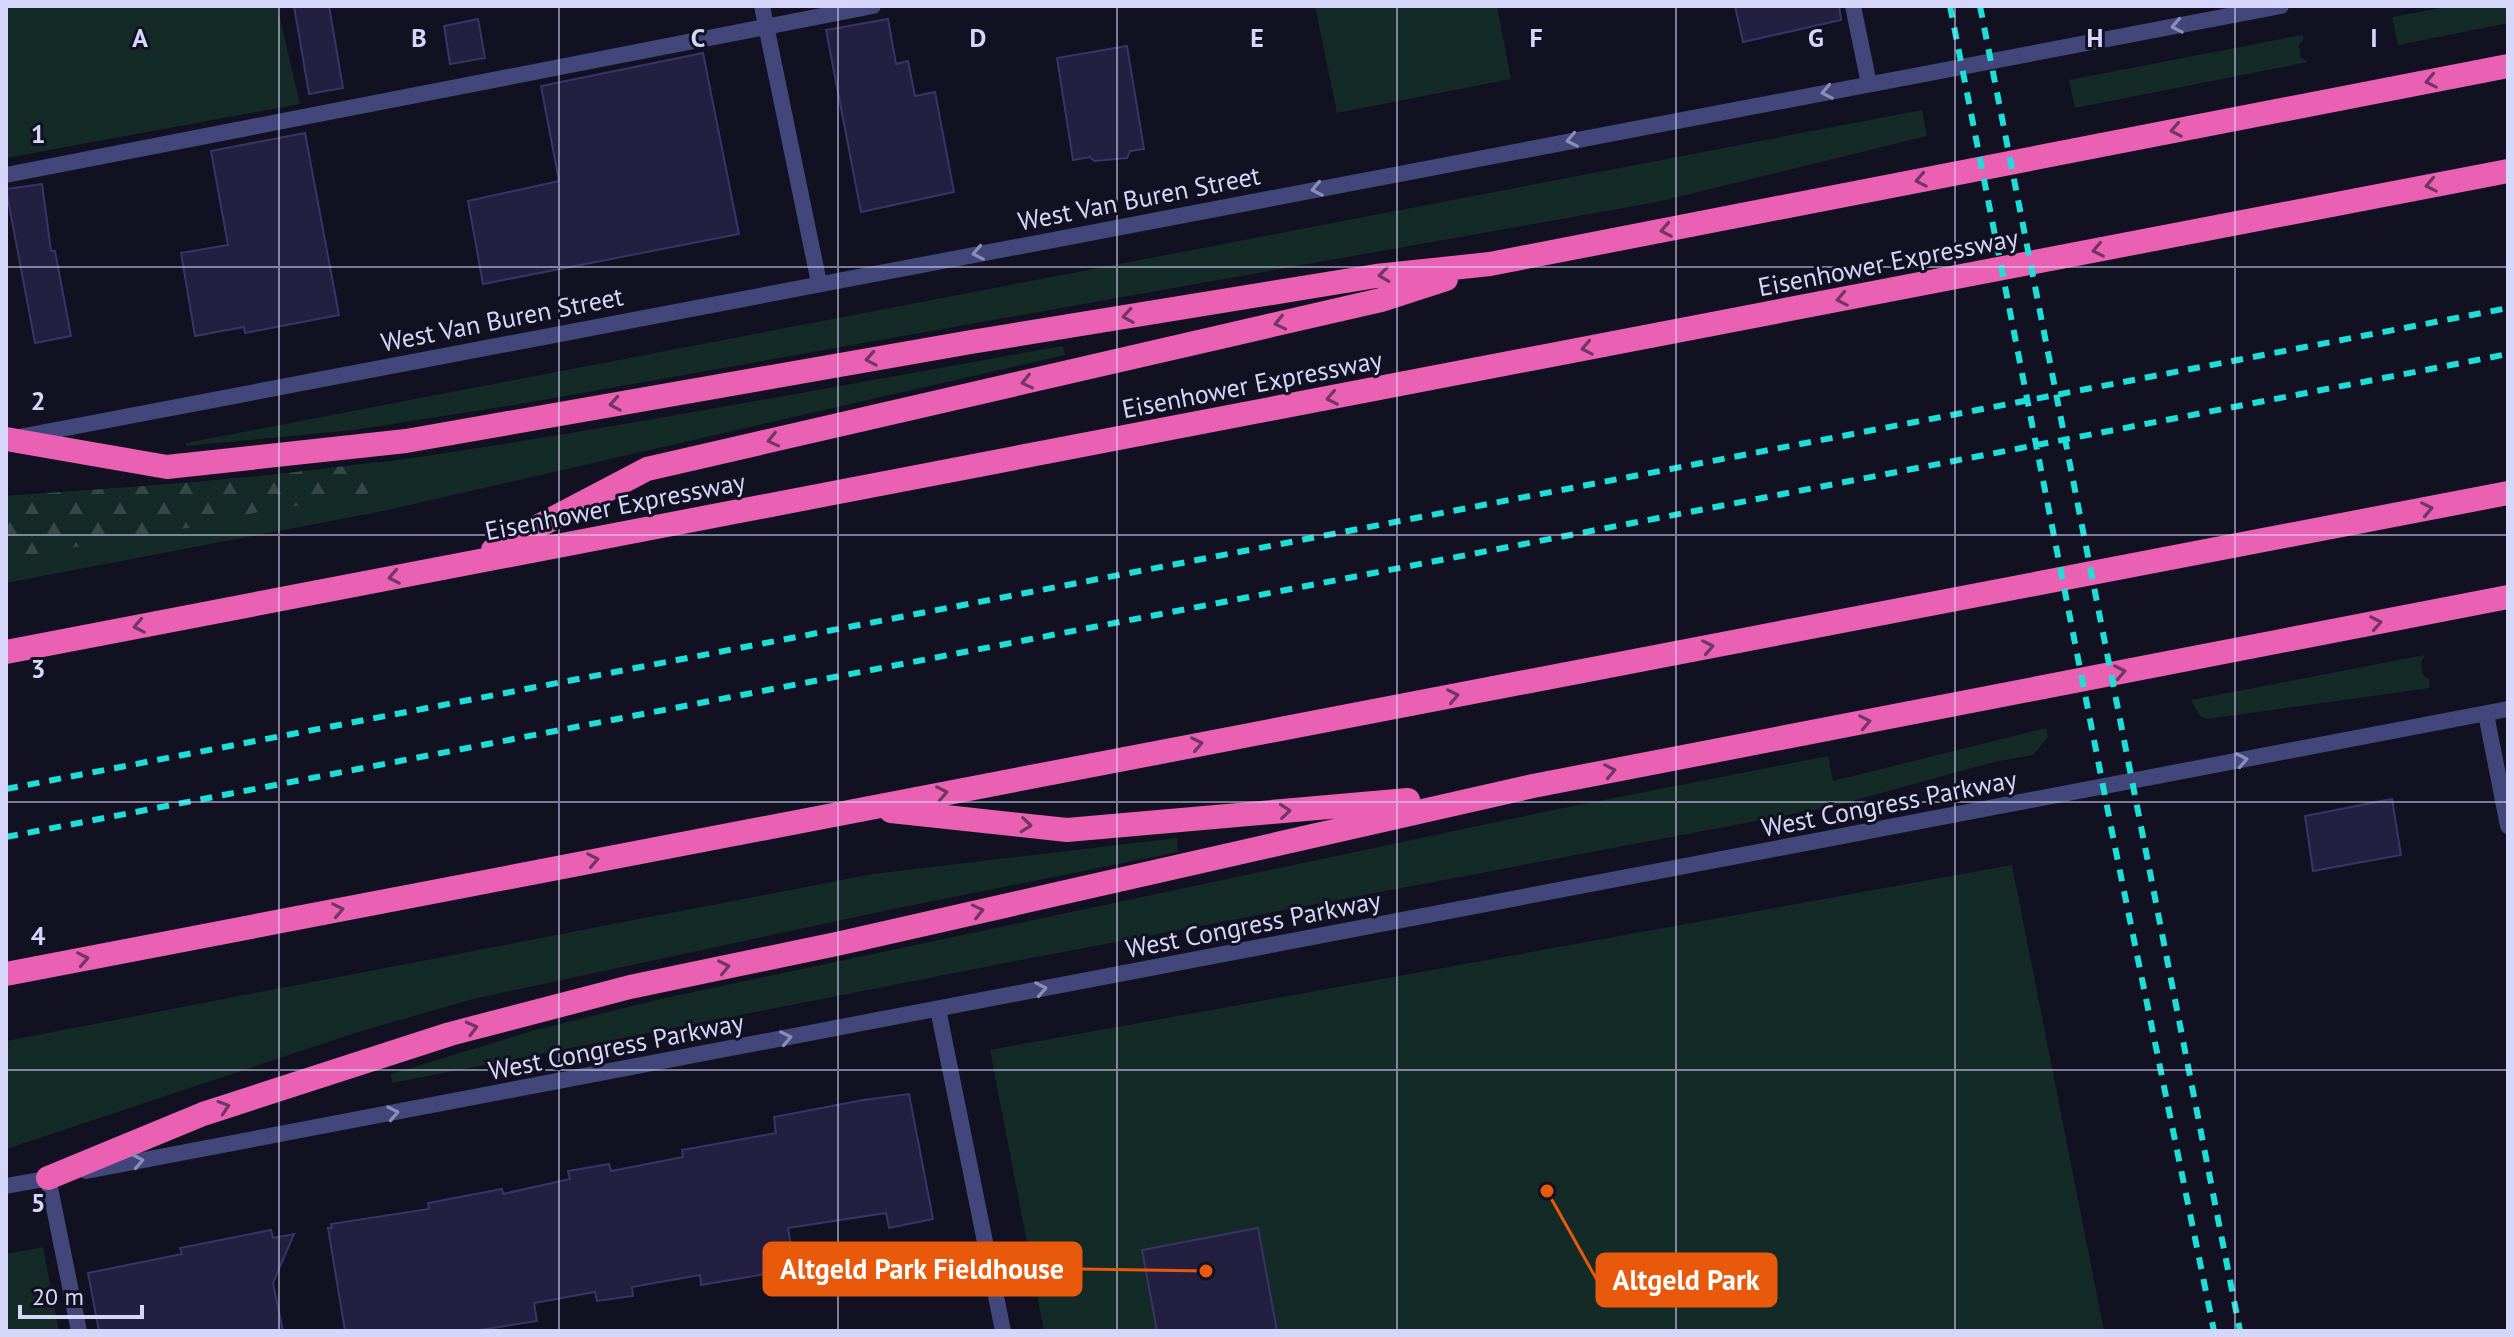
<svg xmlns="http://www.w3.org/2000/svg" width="2514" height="1337" font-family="'PT Sans',sans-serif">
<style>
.green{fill:#142a27}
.forest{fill:url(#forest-firs)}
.building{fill:#221f40;stroke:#383469;stroke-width:2}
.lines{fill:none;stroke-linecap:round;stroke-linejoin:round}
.service{stroke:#42467a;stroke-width:16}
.minor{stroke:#42467a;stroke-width:16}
.tertiary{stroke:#42467a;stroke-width:16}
.motorway{stroke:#ea61b3;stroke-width:24}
.rail{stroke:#1ededa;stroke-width:6;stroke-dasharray:12 10;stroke-linecap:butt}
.oneway{stroke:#8c8eba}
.oneway2{stroke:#733563}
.grid{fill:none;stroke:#d6d6fa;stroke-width:2;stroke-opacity:0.55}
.labels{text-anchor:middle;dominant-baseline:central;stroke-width:6;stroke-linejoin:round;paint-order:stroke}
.street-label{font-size:26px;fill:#d6d6fa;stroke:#111121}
.grid-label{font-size:26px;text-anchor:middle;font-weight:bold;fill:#d6d6fa;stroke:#111121;stroke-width:6;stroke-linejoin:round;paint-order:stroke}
.leader{fill:none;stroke:#e8590c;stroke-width:3}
.callout-dot{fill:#e8590c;stroke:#111121;stroke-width:3}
.callout{fill:#e8590c;stroke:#e8590c;stroke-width:3}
.callout-label{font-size:28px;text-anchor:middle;font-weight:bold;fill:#fff}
</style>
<defs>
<pattern id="forest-firs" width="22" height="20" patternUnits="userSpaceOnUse" patternTransform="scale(2)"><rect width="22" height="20" fill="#142a27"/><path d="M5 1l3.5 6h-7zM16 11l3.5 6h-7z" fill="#354847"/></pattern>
</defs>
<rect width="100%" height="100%" fill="#111121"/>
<path class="green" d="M 6,6 L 277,6 L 300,104 L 6,158 Z
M 1315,6 L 1497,6 L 1511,79 L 1337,113 Z
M 2452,6 L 2508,6 L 2508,23 L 2398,45 L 2392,17 Z
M 2302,35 L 2304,39 L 2299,45 L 2301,58 L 2308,62 L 2075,108 L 2069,80 Z
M 1922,110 L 1927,136 L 1657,202 L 526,403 L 354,430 L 186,446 L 186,443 Z
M 1063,346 L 1065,355 L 383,511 L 6,583 L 6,496 C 135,487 263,478 391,461 C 616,429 839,385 1063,346 Z
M 2425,655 L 2421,662 L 2423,675 L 2429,679 L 2430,688 L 2207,719 L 2199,715 L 2191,700 Z
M 2046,728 L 2048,737 L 2033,755 L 1994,762 L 1830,807 L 1026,959 L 392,1083 L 391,1074 L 535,1030 L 665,998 L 1553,810 L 1828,756 L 1833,781 Z
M 1177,838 L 1178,852 L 898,908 L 473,999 L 358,1032 L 6,1149 L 6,1041 L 873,874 Z
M 2012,865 L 2104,1331 L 1044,1331 L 990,1050 Z
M 43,1247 L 59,1331 L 6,1331 L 6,1254 Z"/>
<path class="forest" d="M 378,462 L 376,489 L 356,499 L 270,509 L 210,524 L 6,559 L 6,496 L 230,480 Z"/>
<path class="building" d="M 294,6 L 329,6 L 343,88 L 309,94 Z
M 1735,6 L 1839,6 L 1841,20 L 1743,42 Z
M 478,19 L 485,58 L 450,64 L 444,26 Z
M 888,19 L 896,64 L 908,61 L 915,96 L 935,92 L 954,192 L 861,212 L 826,30 Z
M 1127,46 L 1144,149 L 1130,151 L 1127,158 L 1094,161 L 1090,157 L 1073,160 L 1057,58 Z
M 703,53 L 739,234 L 483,284 L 468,201 L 559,181 L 541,86 Z
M 305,133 L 339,315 L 245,333 L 244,327 L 195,336 L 181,253 L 228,245 L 211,151 Z
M 42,184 L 51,251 L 55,251 L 71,336 L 35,343 L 6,189 Z
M 2392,799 L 2401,855 L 2313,871 L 2305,816 Z
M 909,1094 L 933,1219 L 889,1228 L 886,1213 L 788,1228 L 795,1269 L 701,1285 L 700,1275 L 632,1287 L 633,1296 L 597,1301 L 595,1292 L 534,1303 L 537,1321 L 474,1331 L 345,1331 L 328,1228 L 332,1228 L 331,1224 L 429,1209 L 428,1203 L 502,1189 L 503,1194 L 570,1179 L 568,1171 L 609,1164 L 611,1171 L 683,1157 L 682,1150 L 776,1133 L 774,1117 L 863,1100 Z
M 1258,1228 L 1277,1331 L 1157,1331 L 1142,1250 Z
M 271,1230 L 273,1238 L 294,1234 L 273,1283 L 283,1331 L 99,1331 L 88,1273 L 182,1254 L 180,1248 Z"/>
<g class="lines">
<path class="service" d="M 1853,6 L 1869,84
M 6,175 L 873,6
M 48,1178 L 79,1331"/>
<path class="minor" d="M 762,6 L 819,283
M 2486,714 L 2508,826
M 938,1009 L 1003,1331"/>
<path class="tertiary" d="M 19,437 L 2281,6
M 86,1171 L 2508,709
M 6,1186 L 56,1177"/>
<path class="motorway" d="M 6,439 L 167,467 L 406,441 L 971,342 L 1376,276 L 1490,264 L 2508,66
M 493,550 L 647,469 L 1381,300 L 1446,279
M 6,652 L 2508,171
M 891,811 L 1067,830 L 1408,800
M 6,974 L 2508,493
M 48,1178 L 203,1114 L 450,1034 L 630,987 L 841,943 L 1533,786 L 2508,597"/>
<path class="rail" d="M 1950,6 L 2115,847 L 2214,1331
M 1980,6 L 2240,1331
M 6,789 L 2508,308
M 6,837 L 2508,354"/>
</g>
<defs><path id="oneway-chevron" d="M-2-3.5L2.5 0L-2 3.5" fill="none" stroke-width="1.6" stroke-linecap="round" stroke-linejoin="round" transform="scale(2)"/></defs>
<g class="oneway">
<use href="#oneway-chevron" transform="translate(2177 26) rotate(169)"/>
<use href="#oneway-chevron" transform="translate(1827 92) rotate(169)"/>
<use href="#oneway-chevron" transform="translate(1572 140) rotate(169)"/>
<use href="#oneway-chevron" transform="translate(1317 189) rotate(169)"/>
<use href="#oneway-chevron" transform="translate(978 253) rotate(169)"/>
<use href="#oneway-chevron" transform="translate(2242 760) rotate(-11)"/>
<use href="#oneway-chevron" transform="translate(1041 989) rotate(-11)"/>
<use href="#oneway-chevron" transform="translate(786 1038) rotate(-11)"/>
<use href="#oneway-chevron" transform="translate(393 1113) rotate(-11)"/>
<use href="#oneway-chevron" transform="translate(138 1161) rotate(-11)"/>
</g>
<g class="oneway2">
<use href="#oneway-chevron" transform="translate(2431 81) rotate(169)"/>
<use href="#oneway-chevron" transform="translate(2176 130) rotate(169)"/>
<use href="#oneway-chevron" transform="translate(1921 180) rotate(169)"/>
<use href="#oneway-chevron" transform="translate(2431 185) rotate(169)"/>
<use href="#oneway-chevron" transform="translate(1666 230) rotate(169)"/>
<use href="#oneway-chevron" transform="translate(2098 250) rotate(169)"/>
<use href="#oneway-chevron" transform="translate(1384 275) rotate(173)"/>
<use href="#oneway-chevron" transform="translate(1842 299) rotate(169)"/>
<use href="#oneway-chevron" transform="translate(1128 316) rotate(171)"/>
<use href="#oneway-chevron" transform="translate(1280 323) rotate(167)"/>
<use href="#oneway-chevron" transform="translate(1587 348) rotate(169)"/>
<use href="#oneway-chevron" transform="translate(871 359) rotate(170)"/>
<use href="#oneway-chevron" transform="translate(1027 382) rotate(167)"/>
<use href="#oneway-chevron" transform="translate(1332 398) rotate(169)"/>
<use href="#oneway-chevron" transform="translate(615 404) rotate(170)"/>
<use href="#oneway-chevron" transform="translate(773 440) rotate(167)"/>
<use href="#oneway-chevron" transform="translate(2427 509) rotate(-11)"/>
<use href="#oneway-chevron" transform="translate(394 577) rotate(169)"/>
<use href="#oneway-chevron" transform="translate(2376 623) rotate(-11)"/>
<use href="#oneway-chevron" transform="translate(139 626) rotate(169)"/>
<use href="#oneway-chevron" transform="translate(1708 647) rotate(-11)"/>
<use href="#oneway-chevron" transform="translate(2120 672) rotate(-11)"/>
<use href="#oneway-chevron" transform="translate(1453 696) rotate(-11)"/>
<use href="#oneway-chevron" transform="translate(1865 722) rotate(-11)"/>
<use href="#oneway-chevron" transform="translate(1197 744) rotate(-11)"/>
<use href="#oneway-chevron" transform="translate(1610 771) rotate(-11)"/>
<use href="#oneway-chevron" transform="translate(942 793) rotate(-11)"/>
<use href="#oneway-chevron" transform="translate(1285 811) rotate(-5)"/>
<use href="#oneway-chevron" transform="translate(1026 825) rotate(6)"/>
<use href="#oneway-chevron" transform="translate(593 860) rotate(-11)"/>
<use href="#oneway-chevron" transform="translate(338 910) rotate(-11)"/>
<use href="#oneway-chevron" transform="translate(978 911) rotate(-13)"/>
<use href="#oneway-chevron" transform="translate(83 959) rotate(-11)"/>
<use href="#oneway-chevron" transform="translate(724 967) rotate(-12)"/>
<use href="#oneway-chevron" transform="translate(472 1028) rotate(-15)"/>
<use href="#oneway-chevron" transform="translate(224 1107) rotate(-18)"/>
</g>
<path class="grid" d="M 279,6 L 279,1331M 559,6 L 559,1331M 838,6 L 838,1331M 1117,6 L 1117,1331M 1397,6 L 1397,1331M 1676,6 L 1676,1331M 1955,6 L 1955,1331M 2235,6 L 2235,1331M 6,267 L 2508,267M 6,535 L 2508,535M 6,802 L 2508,802M 6,1070 L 2508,1070"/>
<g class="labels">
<g class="street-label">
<text transform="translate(1139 198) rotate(-11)">West Van Buren Street</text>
<text transform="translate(1888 262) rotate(-11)">Eisenhower Expressway</text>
<text transform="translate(502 319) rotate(-11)">West Van Buren Street</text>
<text transform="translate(1252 384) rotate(-11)">Eisenhower Expressway</text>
<text transform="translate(615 506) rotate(-11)">Eisenhower Expressway</text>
<text transform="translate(1889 803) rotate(-11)">West Congress Parkway</text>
<text transform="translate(1253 924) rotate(-11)">West Congress Parkway</text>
<text transform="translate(616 1046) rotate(-11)">West Congress Parkway</text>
</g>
</g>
<g class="grid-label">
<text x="140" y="47">A</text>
<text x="419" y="47">B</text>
<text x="698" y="47">C</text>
<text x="978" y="47">D</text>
<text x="1257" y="47">E</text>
<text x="1536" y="47">F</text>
<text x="1816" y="47">G</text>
<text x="2095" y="47">H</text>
<text x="2374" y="47">I</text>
<text x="38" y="143">1</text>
<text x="38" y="410">2</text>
<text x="38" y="678">3</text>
<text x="38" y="945">4</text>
<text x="38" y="1212">5</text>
</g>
<path class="leader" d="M1206 1271L1081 1269M1547 1191L1597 1280"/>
<g class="callout-dot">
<circle cx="1206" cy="1271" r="8"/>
<circle cx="1547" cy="1191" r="8"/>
</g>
<g class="callout">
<rect x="764" y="1243" width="317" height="52" rx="8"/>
<rect x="1597" y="1254" width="179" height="52" rx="8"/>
</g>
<g class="callout-label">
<text x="922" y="1279">Altgeld Park Fieldhouse</text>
<text x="1686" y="1290">Altgeld Park</text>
</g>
<rect width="2514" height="1337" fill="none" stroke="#d6d6fa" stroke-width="16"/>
<path d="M20 1305v12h122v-12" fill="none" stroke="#d6d6fa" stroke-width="4"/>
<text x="32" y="1305" font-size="24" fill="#d6d6fa" stroke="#111121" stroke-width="6" paint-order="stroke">20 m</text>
</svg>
